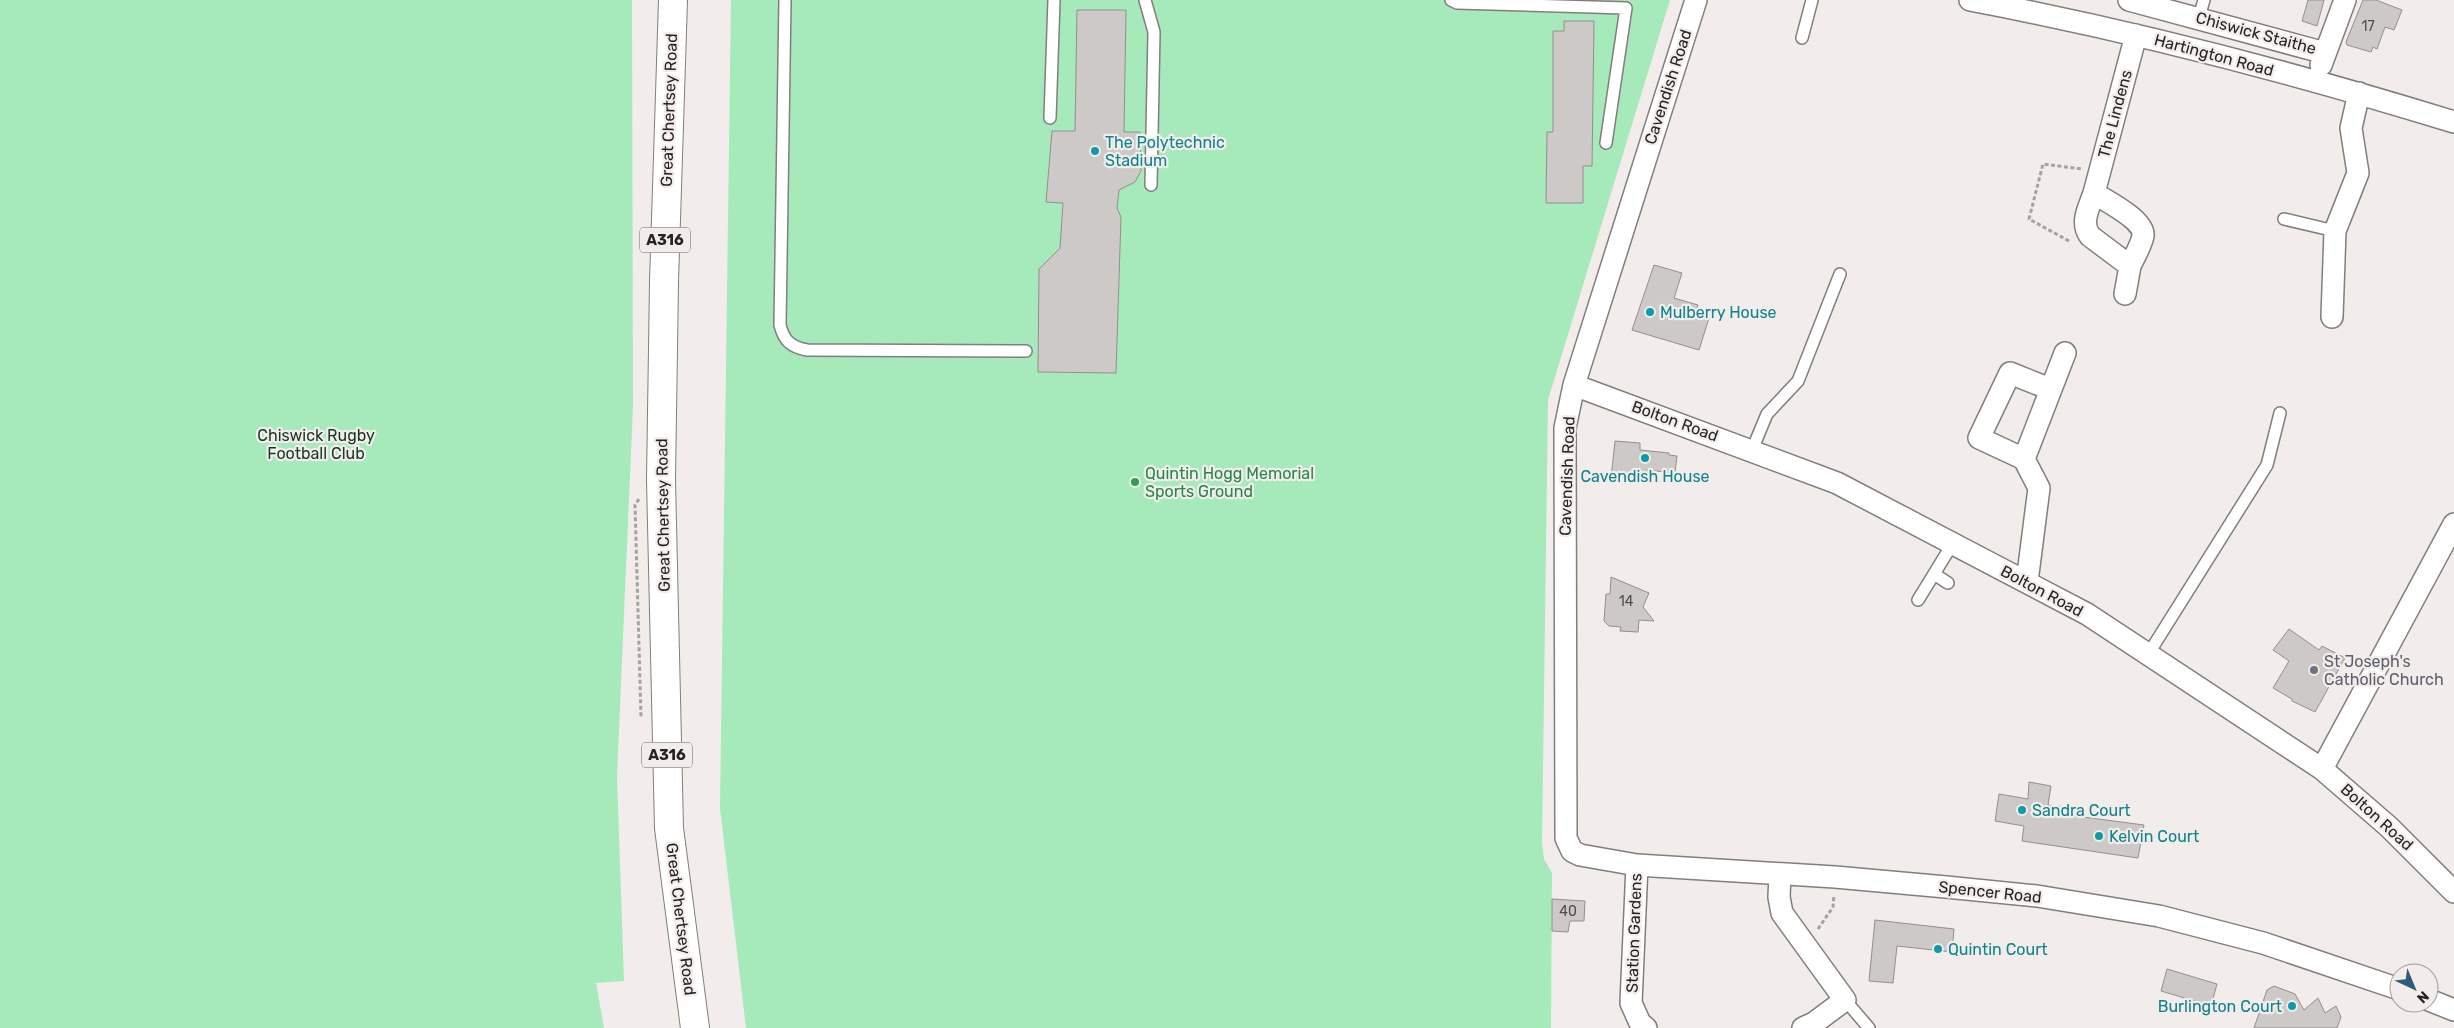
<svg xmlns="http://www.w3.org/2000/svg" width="2454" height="1028" font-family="Rubik,sans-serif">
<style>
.green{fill:#a6e9bb}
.building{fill:#cdc9c6;stroke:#938f8c}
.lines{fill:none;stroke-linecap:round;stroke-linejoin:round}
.lane-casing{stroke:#827e7c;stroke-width:14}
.street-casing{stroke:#827e7c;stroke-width:24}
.highway-casing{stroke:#827e7c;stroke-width:30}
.path{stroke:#a6a2a1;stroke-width:3;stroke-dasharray:4 2.5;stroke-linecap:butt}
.lane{stroke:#fff;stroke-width:11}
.street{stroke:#fff;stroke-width:21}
.highway{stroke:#fff;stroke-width:28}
.culture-dot{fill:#0f9aa8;stroke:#f2edeb;stroke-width:2}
.leisure-dot{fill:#2e9e5b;stroke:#f2edeb;stroke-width:2}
.worship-dot{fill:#6b7280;stroke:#f2edeb;stroke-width:2}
.labels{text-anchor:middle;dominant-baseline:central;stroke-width:4.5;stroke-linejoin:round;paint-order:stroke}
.number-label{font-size:14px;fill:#504d4c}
.shield{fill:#f2edeb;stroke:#63605f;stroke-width:1}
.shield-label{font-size:15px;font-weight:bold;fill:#262423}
.street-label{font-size:16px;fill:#262423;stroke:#f2edeb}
.culture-label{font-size:16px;fill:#0d838f;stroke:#f2edeb;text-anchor:start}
.park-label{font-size:16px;fill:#163923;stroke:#f2edeb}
.leisure-label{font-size:16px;fill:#27864d;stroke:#f2edeb;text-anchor:start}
.worship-label{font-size:16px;fill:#5b616d;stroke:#f2edeb;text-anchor:start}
</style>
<rect width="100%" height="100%" fill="#f2edeb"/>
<path class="green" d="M 0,0 L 632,0 L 633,407 L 617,776 L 624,981 L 596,983 L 604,1028 L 0,1028 Z
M 731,0 L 1670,0 L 1548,400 L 1542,843 L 1544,859 L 1552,873 L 1551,1028 L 746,1028 L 720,808 Z"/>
<path class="building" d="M 2308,0 L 2324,0 L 2317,26 L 2302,21 Z
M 2363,0 L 2376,0 L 2402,10 L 2394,30 L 2385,27 L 2377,49 L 2373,47 L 2371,52 L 2347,45 L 2346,42 Z
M 1077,10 L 1126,10 L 1124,132 L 1140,132 L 1141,171 L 1135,182 L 1119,190 L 1117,208 L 1121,217 L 1116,373 L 1038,372 L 1039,269 L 1060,248 L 1063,203 L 1046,202 L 1052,131 L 1075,131 Z
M 1564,21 L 1594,21 L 1592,166 L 1583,166 L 1583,203 L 1546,203 L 1547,132 L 1553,132 L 1553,31 L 1564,31 Z
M 1654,265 L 1682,273 L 1674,298 L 1698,305 L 1695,314 L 1709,318 L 1699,350 L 1632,330 Z
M 1615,441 L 1640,443 L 1640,450 L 1669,453 L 1669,455 L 1677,456 L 1675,473 L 1647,470 L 1647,481 L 1611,478 Z
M 1611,577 L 1649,593 L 1643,607 L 1654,621 L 1639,620 L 1638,632 L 1620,631 L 1621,627 L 1609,626 L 1604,621 L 1606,594 L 1610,594 Z
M 2289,629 L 2319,650 L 2322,646 L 2345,658 L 2315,712 L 2292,701 L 2292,699 L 2273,688 L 2289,661 L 2273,650 Z
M 2029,782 L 2051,786 L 2048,805 L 2084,809 L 2083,817 L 2144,825 L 2138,858 L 2022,841 L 2024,826 L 1995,821 L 1999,794 L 2028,799 Z
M 1552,899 L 1585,901 L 1584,921 L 1570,921 L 1568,932 L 1552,931 Z
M 1875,920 L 1954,929 L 1952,952 L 1897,946 L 1893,983 L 1869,981 Z
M 2167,969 L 2217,984 L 2211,1006 L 2161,991 Z
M 2274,986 L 2295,994 L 2304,1010 L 2318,998 L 2325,1013 L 2336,1006 L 2341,1017 L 2337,1028 L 2254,1028 L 2267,990 Z"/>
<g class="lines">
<g class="lane-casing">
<path id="lane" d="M 785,0 L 780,325 C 784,341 791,347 807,350 L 1026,351
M 1145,0 L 1154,32 L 1151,185
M 1451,0 L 1457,3 L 1626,8 L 1606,143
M 2199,17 L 2204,0
M 1802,38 L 1812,0
M 1050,118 L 1054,0
M 2284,219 L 2335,231
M 1752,450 L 1767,414 L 1798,381 L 1840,274
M 1934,574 L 1948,583
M 1918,600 L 1953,543
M 2149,653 L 2267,465 L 2280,413
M 1845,1000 L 1869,1028"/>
</g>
<g class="street-casing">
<path id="street" d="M 1696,0 L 1574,385 L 1565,428 L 1566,838 L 1572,851 L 1580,855 L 1637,865 L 1835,877 L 1946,887 L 2037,896 L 2159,916 L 2263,943 L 2399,989
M 1970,0 C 2134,31 2295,73 2454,122
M 2129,0 L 2325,53
M 2321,65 L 2345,0
M 2094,193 C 2106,201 2145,220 2143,236 C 2141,246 2134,257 2130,266 L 2090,236 C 2080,222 2089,208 2094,193 Z
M 2094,193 L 2136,35
M 2125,294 L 2130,266
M 2332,317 L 2335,231 L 2358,173 L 2351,128 L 2359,93
M 1574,385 L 1837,483 L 2087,614 L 2322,769 L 2389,827 L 2454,892
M 2024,459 L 1979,438 L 2010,373 L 2050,389
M 2027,582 L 2039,488 L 2024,459 L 2065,353
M 2322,769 L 2454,524
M 1637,865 L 1631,1003 L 1640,1023 L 1646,1028
M 1780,874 L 1779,897 L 1782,913 L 1845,1000 L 1814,1023 L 1803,1028
M 2429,1000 L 2454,1010"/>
</g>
<g class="highway-casing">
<path id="highway" d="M 673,0 L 664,282 L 661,480 L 669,828 L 695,1028"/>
</g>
<path class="path" d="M 2069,241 L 2029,219 L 2043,164 L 2082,169
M 639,499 L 635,505 L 641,717
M 1818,929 L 1833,907 L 1834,895"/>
<use href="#lane" class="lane"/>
<use href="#street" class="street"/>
<use href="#highway" class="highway"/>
</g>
<g class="culture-dot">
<circle cx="1095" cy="151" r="5"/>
<circle cx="1650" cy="312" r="5"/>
<circle cx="1645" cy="458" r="5"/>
<circle cx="2022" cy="810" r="5"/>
<circle cx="2099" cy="836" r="5"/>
<circle cx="1938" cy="949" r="5"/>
<circle cx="2292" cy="1006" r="5"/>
</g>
<circle class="leisure-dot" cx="1135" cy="482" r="5"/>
<circle class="worship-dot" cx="2314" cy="670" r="5"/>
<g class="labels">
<g class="number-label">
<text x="2368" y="26">17</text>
<text x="1626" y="601">14</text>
<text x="1568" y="911">40</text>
</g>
<g class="shield">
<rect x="640" y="227.5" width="50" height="25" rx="4"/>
<rect x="642" y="742.5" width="50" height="25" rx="4"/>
</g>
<g class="shield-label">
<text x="665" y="240">A316</text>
<text x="667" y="755">A316</text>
</g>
<g class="street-label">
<text transform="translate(2256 33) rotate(15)">Chiswick Staithe</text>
<text transform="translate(2214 55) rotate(15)">Hartington Road</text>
<text transform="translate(1668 87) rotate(-72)">Cavendish Road</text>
<text transform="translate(669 110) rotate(-88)">Great Chertsey Road</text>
<text transform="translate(2115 114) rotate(-75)">The Lindens</text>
<text transform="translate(1675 421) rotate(20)">Bolton Road</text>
<text transform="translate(1567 476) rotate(-88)">Cavendish Road</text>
<text transform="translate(663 515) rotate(-91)">Great Chertsey Road</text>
<text transform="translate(2042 591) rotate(28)">Bolton Road</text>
<text transform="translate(2377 817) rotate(42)">Bolton Road</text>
<text transform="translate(1990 892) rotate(6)">Spencer Road</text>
<text transform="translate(681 919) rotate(83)">Great Chertsey Road</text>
<text transform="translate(1634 933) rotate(-88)">Station Gardens</text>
</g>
<g class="culture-label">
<text x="1105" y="142">The Polytechnic<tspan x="1105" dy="18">Stadium</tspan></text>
<text x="1660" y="312">Mulberry House</text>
<text x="1645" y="476" text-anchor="middle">Cavendish House</text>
<text x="2032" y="810">Sandra Court</text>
<text x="2109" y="836">Kelvin Court</text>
<text x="1948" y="949">Quintin Court</text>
<text x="2282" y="1006" text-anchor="end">Burlington Court</text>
</g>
<g class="park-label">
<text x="316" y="435">Chiswick Rugby<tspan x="316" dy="18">Football Club</tspan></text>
</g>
<g class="leisure-label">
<text x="1145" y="473">Quintin Hogg Memorial<tspan x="1145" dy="18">Sports Ground</tspan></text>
</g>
<g class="worship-label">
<text x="2324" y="661">St Joseph's<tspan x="2324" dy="18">Catholic Church</tspan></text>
</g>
</g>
<g transform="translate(2414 988) rotate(136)"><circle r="24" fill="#f2edeb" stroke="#a09d9b"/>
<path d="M0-4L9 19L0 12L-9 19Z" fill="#2c5e7c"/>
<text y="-8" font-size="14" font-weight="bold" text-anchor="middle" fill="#262423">N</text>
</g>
</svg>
